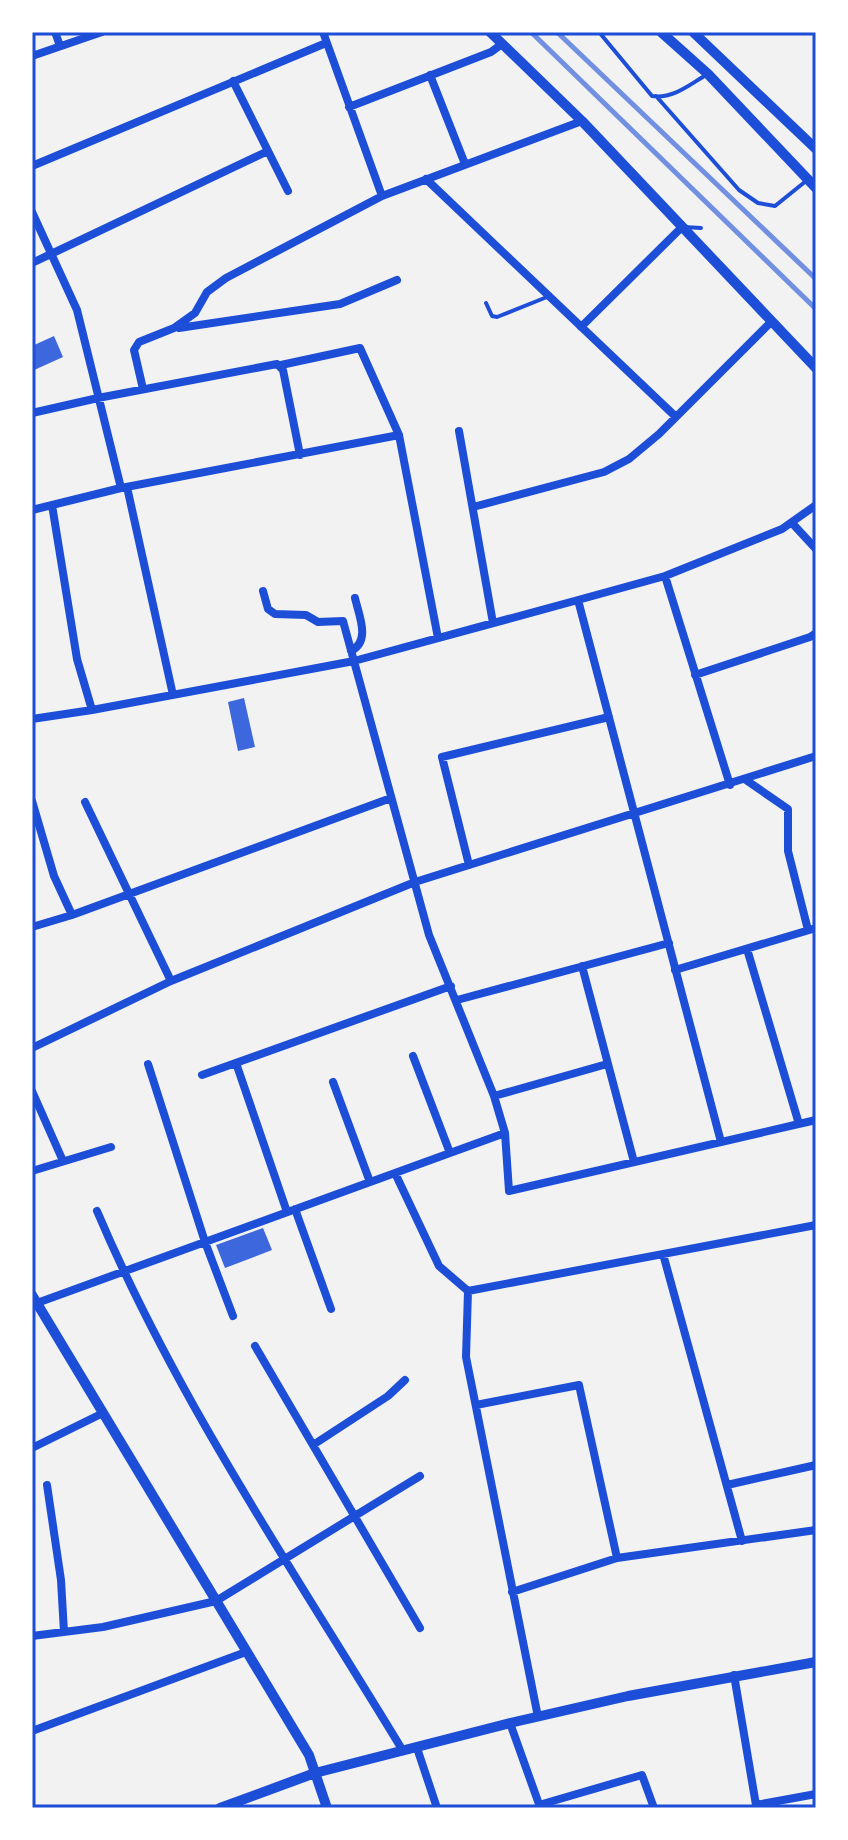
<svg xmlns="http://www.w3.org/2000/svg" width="848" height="1840" font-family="'Open Sans',sans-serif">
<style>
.building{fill:#3d67dc}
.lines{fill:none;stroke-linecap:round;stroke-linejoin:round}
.service{stroke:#1d4ed8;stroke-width:4}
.minor{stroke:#1d4ed8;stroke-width:8}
.tertiary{stroke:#1d4ed8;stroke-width:10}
.rail{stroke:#7290e2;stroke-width:5}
.neatline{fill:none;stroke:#1d4ed8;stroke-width:3}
</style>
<rect width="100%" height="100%" fill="#f2f2f2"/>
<path class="building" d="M 54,336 L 63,357 L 32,371 L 32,346 Z
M 244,698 L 255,747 L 238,751 L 228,702 Z
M 263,1228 L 272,1250 L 225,1268 L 216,1245 Z"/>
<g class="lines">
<path class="service" d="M 599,32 L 652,96 C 673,99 689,85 706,75
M 656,96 L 739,190 L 758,203 L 775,206 L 806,181
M 684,227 L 701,228
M 486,303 L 492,316 L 497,317 L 547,297"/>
<path class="minor" d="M 55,32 L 60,46
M 323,32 L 382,196
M 32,56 L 102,32
M 430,75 L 465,164
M 233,81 L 288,191
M 349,107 L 491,52 L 502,44
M 32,166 L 326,43
M 426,179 L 676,417
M 32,212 L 77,310 L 121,488
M 32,263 L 268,151
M 581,327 L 682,227
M 179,328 L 340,304 L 397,280
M 281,365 L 360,348 L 399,435
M 143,389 L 134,350 L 139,342 L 174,328 L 195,313 L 207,292 L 226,278 L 382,196 L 582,121
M 32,413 L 98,398 L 277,364 L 283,370 L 300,455
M 459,431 L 493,623
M 127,487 L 173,695
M 52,505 L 77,659 L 92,710
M 473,507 L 604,472 L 629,459 L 659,434 L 772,321
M 32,510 L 121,488 L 399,435 L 438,638
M 792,523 L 816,549
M 665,576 L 730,785
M 263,591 L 268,609 L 275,614 L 306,615 L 318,622 L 343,621 L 429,935 L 494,1096 L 505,1133 L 509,1191 L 816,1120
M 578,600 L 721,1142
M 351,651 C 371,641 359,616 355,598
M 695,675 L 810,637 L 816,633
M 32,719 L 92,710 L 354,661 L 578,600 L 665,576 L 782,529 L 816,505
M 746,780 L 788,809 L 788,851 L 808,930
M 32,801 L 54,876 L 72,915 L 391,798
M 85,802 L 171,981
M 469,865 L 442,757 L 609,717
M 32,927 L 72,915
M 747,949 L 799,1124
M 582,966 L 634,1162
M 675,970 L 816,928
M 457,1000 L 669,943
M 32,1048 L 171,981 L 415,882 L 816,756
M 413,1056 L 450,1153
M 236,1063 L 287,1212
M 148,1064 L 205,1242 L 233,1316
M 202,1075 L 451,986
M 333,1082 L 370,1182
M 32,1091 L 63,1161
M 494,1096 L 607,1064
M 32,1171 L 111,1147
M 395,1173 L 439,1266 L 468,1291
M 295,1209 L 331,1309
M 97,1211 C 178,1402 296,1574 403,1751
M 663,1254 L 742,1541
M 468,1291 L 466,1357 L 538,1717
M 468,1291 L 816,1225
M 37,1303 L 505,1133
M 255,1346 L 420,1628
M 476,1405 L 579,1385 L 617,1558
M 313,1445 L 388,1396 L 405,1380
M 32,1448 L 103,1413
M 47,1485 L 61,1580 L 64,1632
M 727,1485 L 816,1465
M 512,1592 L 617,1558 L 816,1530
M 32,1636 L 103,1627 L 216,1601 L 420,1476
M 734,1675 L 756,1805 L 816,1794
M 510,1723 L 540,1807
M 32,1731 L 246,1652
M 417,1748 L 437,1808
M 539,1805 L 642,1775 L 654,1808"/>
<path class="tertiary" d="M 490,32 L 582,121 L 816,368
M 661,32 L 708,74 L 816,188
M 693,32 L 816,149
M 32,1295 L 309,1755 L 327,1808
M 220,1808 L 315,1773 L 510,1723 L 628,1696 L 816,1662"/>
<path class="rail" d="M 531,32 L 816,309
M 557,32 L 816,279"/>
</g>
<rect width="848" height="1840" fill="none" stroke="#ffffff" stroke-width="68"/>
<rect x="34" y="34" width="780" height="1772" class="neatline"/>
</svg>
